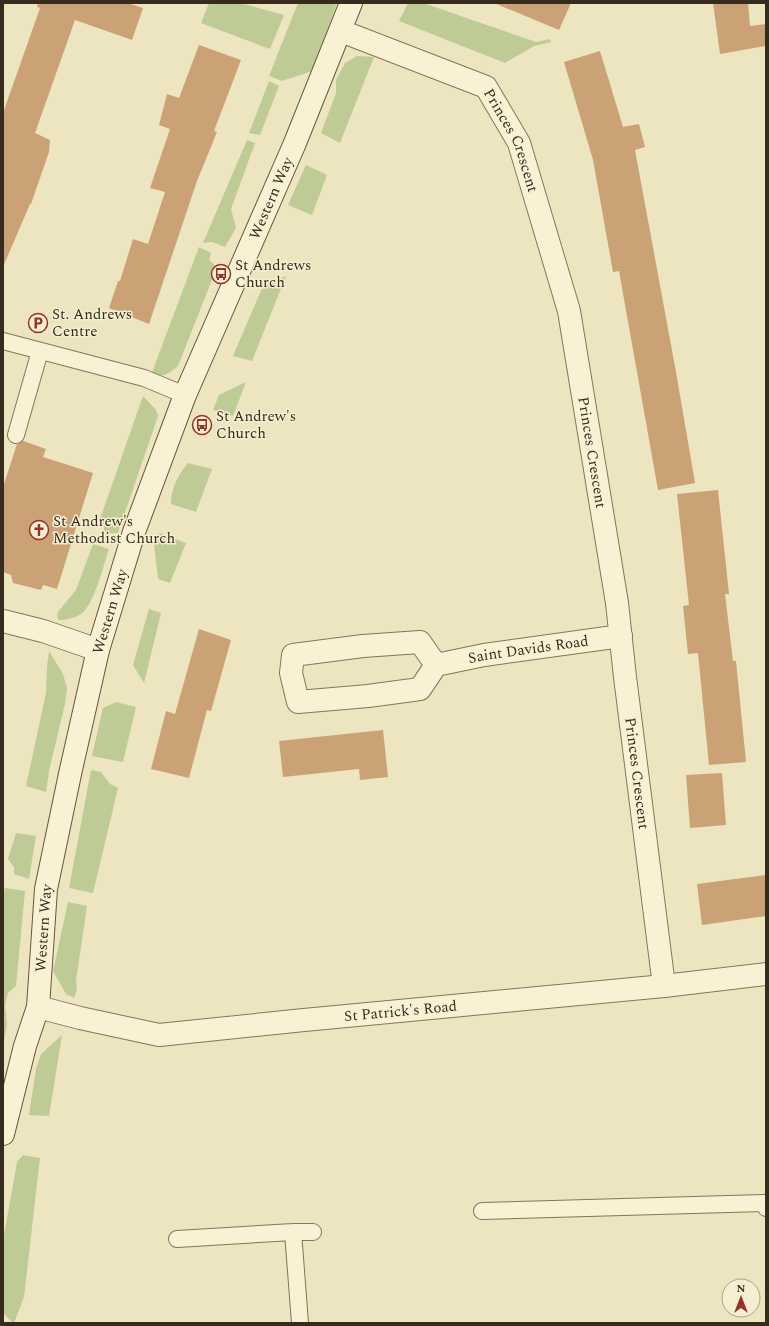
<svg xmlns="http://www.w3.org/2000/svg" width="769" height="1326" font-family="Spectral,serif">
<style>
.green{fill:#bfcb94}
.building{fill:#cba276}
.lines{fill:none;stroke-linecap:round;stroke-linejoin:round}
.lane-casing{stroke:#867558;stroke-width:18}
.street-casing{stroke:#867558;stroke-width:24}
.secondary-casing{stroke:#67563c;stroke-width:24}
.lane{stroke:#f8f1d3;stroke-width:16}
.street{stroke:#f8f1d3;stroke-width:22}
.secondary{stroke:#f8f1d3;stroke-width:22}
.labels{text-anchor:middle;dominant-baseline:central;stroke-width:3;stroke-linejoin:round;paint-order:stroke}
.street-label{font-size:15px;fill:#362b1d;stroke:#f5eed0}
.poi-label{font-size:15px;fill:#362b1d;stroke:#f5eed0;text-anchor:start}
</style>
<rect width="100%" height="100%" fill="#ede4c0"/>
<path class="green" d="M 209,3 L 240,3 L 284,15 L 270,49 L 201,23 Z
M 298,3 L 337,3 L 312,71 L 282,81 L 269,76 Z
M 408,3 L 423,3 L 536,42 L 550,39 L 551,42 L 534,46 L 505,63 L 399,21 Z
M 357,56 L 374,57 L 340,143 L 321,133 L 336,93 L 336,80 L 345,63 Z
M 269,81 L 279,86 L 260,135 L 249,133 Z
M 247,140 L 255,143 L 231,209 L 236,228 L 225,247 L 212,242 L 203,243 Z
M 306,165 L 327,175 L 312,215 L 288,205 Z
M 199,247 L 211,253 L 209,260 L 217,267 L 178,366 C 169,374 163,377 151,375 Z
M 286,276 L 252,361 L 233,356 L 263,286 Z
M 246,382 L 233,416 L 213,410 L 219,395 Z
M 143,396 L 156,410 L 158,416 L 118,533 L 104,533 L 104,525 L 100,519 Z
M 188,463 L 212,469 L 196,512 L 171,504 C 171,488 178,475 188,463 Z
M 160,533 L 186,543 L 170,583 L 158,579 L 154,544 Z
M 93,544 L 109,549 C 104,564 94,605 81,614 C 75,618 65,620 58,620 L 57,613 L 76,590 Z
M 149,609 L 161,613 L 144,683 L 133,665 Z
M 49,651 L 63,674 L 67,688 L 65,704 L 49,771 L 46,792 L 26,786 L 46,693 L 47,667 Z
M 116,702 L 136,707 L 123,762 L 92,756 L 103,708 Z
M 91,770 L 101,772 L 110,784 L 118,788 L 93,893 L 69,888 Z
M 16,833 L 36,836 L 29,879 L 14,874 L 14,867 L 8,859 Z
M 5,888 L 25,891 L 16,986 L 8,993 L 5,1005 L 7,1024 L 3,1047 L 3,898 Z
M 68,902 L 87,906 L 76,981 L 77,990 L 74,998 L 66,994 L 53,971 Z
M 62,1035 L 49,1116 L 29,1115 L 36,1069 L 41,1054 Z
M 23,1155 L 40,1158 L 24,1297 L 14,1323 L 13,1323 L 3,1313 L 3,1241 L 17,1162 Z"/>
<path class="building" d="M 38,3 L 128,3 L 143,8 L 132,40 L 75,20 L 35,133 L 50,140 L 49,152 L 31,204 L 30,204 L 3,267 L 3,113 L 40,8 L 37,7 Z
M 494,3 L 571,3 L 559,30 Z
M 713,3 L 748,3 L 750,26 L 766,24 L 766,46 L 720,54 Z
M 199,45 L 241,60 L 214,131 L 217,132 L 197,181 L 149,324 L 109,308 L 118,281 L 120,281 L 133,239 L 148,244 L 165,192 L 150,188 L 170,129 L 159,125 L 167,94 L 179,98 Z
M 600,51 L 623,127 L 639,124 L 645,147 L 635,150 L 676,372 L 695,483 L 658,490 L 619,271 L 613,272 L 593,160 L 564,62 Z
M 23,441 L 46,449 L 43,457 L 93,473 L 57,589 L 43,585 L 41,590 L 13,583 L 11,575 L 3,572 L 3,487 L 17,444 Z
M 718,490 L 729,594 L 725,594 L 733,661 L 736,661 L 746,762 L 709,765 L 698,653 L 688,654 L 683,606 L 689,605 L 677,494 Z
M 199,629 L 231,640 L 211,711 L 207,710 L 189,778 L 151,769 L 166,711 L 175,714 Z
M 383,730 L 388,777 L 360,780 L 359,769 L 283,777 L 279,741 Z
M 722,773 L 726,825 L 690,828 L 686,775 Z
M 766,875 L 766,916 L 702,925 L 697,884 Z"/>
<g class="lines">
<g class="lane-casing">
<path id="lane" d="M 3,341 L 144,378 L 185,395
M 16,435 L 40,351
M 482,1211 L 764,1203 L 766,1208
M 293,1232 L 300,1323
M 177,1239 L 293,1232 L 313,1232"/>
</g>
<g class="street-casing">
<g id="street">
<path id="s1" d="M 341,31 L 486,87 L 519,143 L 569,311 L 617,603 L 625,677 L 664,986"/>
<path d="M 3,621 L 43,631 L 98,650"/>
<path id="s2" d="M 436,665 L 420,642 L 363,646 L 293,655 L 291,673 L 298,702 L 368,696 L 420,689 L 436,665 L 484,655 L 621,636"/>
<path id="s3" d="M 38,1007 L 80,1018 L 159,1035 L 304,1020 L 664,986 L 766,974"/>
</g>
</g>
<g class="secondary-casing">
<g id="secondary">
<path id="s4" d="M 3,1134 L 25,1046 L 38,1007 L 46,889 L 70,774 L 98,650 L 134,532 L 185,395 L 295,143 L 351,3"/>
</g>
</g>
<use href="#lane" class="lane"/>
<use href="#street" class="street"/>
<use href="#secondary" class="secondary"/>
</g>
<defs>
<g id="bus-ring" transform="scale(1)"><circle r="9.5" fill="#f5eed0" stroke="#943329" stroke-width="1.5"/><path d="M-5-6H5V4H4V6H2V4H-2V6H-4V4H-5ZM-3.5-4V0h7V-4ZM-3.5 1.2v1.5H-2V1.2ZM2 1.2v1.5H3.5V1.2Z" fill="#943329"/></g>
<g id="parking-ring" transform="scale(1)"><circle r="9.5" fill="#f5eed0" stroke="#943329" stroke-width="1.5"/><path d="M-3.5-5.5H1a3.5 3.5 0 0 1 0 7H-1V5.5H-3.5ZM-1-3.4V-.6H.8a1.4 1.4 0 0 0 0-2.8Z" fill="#943329"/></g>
<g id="church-ring" transform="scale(1)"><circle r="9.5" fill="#f5eed0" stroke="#943329" stroke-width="1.5"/><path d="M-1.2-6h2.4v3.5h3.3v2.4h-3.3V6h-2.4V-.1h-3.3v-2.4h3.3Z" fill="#943329"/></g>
</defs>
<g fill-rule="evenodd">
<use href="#bus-ring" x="221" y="274"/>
<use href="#parking-ring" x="38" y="323"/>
<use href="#bus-ring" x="202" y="425"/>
<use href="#church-ring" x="39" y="530"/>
</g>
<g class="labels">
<g class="street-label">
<text stroke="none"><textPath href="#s1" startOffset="215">Princes Crescent</textPath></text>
<text stroke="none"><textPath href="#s4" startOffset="979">Western Way</textPath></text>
<text stroke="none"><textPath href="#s1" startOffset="539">Princes Crescent</textPath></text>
<text stroke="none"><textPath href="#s4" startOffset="535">Western Way</textPath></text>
<text stroke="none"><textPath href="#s2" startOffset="449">Saint Davids Road</textPath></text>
<text stroke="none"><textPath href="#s1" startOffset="863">Princes Crescent</textPath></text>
<text stroke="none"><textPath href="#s4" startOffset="211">Western Way</textPath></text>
<text stroke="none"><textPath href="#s3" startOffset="367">St Patrick's Road</textPath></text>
</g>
<g class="poi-label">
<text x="235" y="265">St Andrews<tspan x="235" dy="17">Church</tspan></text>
<text x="52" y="314">St. Andrews<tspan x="52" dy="17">Centre</tspan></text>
<text x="216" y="416">St Andrew's<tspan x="216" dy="17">Church</tspan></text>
<text x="53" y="521">St Andrew's<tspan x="53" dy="17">Methodist Church</tspan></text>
</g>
</g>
<rect width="769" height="1326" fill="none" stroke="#362b1d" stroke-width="8"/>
<g transform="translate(741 1298)"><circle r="19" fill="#f5eed0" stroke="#a9a088"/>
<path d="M0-3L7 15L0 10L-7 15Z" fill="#943329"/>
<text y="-6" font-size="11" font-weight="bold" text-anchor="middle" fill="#362b1d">N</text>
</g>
</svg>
